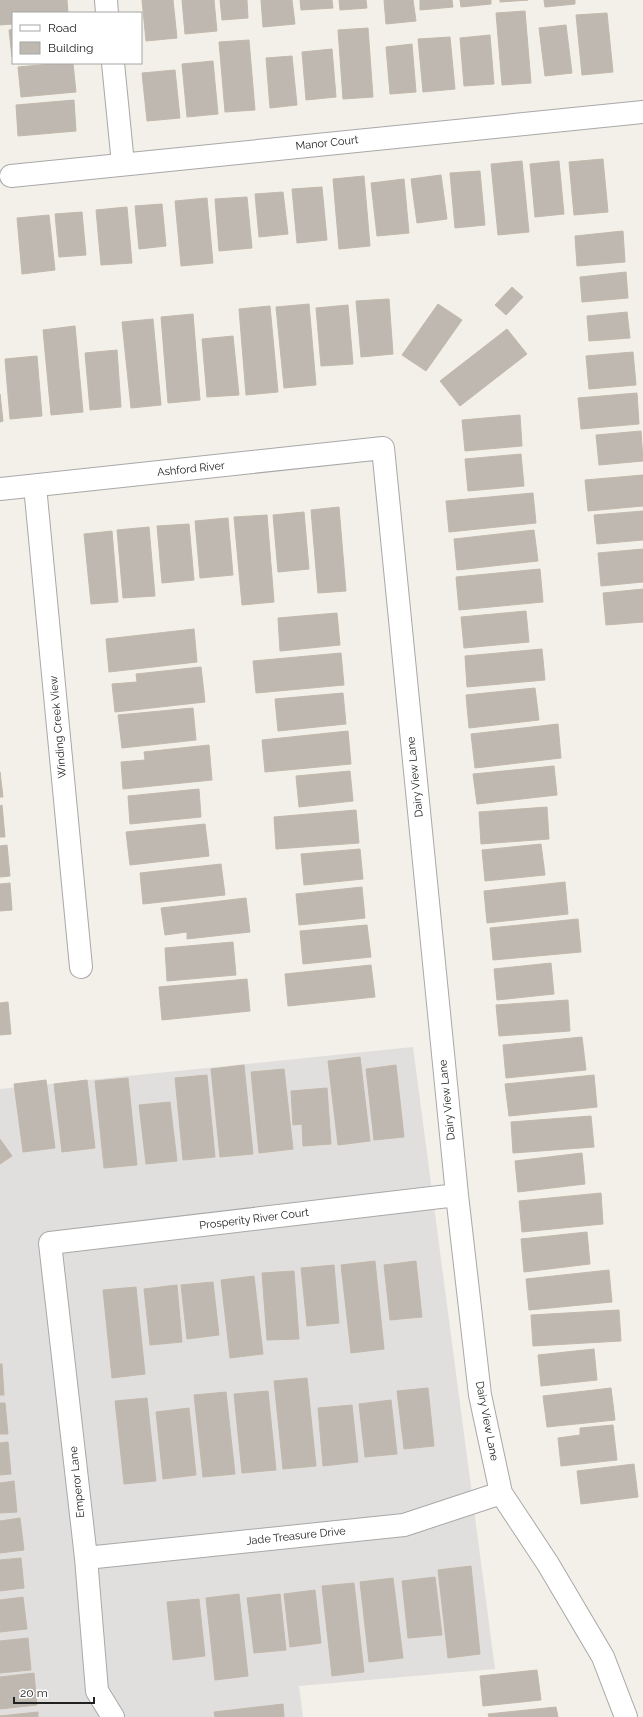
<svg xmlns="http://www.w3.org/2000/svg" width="643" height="1717" font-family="Raleway,sans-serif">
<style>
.residential{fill:#e0dfde}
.building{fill:#bfb8b1;stroke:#c3b8ab}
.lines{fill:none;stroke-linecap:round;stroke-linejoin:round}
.minor-casing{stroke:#a8a8a8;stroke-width:24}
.minor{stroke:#fff;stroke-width:22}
.labels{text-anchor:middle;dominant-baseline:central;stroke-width:3.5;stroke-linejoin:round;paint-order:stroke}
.street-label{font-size:11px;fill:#212121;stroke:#fff}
</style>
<rect width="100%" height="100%" fill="#f2f0e8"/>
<path class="residential" d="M 413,1047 L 495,1669 L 299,1686 L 303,1717 L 0,1717 L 0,1089 Z"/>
<path class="building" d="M 0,0 L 67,0 L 68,13 L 13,13 L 13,24 L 0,25 Z
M 142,0 L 173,0 L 177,38 L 146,41 Z
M 182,0 L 214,0 L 217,31 L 185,34 Z
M 220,0 L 247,0 L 248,18 L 222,20 Z
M 261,0 L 292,0 L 295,24 L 263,27 Z
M 300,0 L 332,0 L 333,8 L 301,10 Z
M 339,0 L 366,0 L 367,8 L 340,10 Z
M 384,0 L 413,0 L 416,21 L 386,24 Z
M 420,0 L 452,0 L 453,7 L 420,10 Z
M 460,0 L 491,0 L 491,4 L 461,7 Z
M 500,0 L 528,0 L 500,2 Z
M 544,0 L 575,0 L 575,4 L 545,7 Z
M 525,11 L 531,83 L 502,85 L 496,13 Z
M 607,13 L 613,72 L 582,75 L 576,15 Z
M 566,25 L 572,73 L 545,76 L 539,28 Z
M 368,28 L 373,97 L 343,99 L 338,30 Z
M 13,29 L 13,57 L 12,57 L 9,30 Z
M 490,35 L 494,84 L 464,86 L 460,38 Z
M 450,37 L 455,89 L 423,92 L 418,39 Z
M 249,40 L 255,110 L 225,112 L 219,42 Z
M 412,44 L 416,92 L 390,94 L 386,47 Z
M 332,49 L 336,97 L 306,100 L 302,52 Z
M 292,56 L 297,105 L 270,108 L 266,58 Z
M 213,61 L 218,114 L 187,117 L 182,64 Z
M 63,63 L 73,63 L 76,92 L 21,97 L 18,67 Z
M 175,70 L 180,118 L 147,121 L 142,73 Z
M 74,100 L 76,131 L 18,136 L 16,105 Z
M 603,159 L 608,212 L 574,215 L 569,162 Z
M 522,161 L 529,232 L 498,235 L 491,164 Z
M 559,161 L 564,214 L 535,217 L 530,164 Z
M 480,171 L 485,225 L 455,228 L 450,173 Z
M 441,175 L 447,219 L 417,223 L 411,179 Z
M 364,176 L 370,246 L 339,249 L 333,179 Z
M 404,179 L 409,233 L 377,236 L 371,183 Z
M 322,187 L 327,240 L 297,243 L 292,189 Z
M 283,192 L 288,234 L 259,237 L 255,194 Z
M 247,197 L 252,248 L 219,251 L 215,199 Z
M 207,198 L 213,263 L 181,266 L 175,201 Z
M 162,204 L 166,246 L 139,249 L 135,206 Z
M 127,207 L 132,263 L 101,265 L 96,210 Z
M 82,212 L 86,255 L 59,257 L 55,214 Z
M 49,215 L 55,270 L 22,274 L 17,218 Z
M 623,231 L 625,262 L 577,266 L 575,236 Z
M 626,272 L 628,298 L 582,302 L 580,277 Z
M 512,287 L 523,297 L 506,315 L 495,305 Z
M 389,299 L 393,354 L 361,357 L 356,301 Z
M 309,304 L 316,385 L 284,388 L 276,307 Z
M 438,304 L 462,320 L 426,371 L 402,355 Z
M 348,305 L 353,364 L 321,366 L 316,308 Z
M 270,306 L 278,392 L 246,395 L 239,309 Z
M 627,312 L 630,338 L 589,341 L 587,316 Z
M 193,314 L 200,400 L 168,403 L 161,317 Z
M 153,319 L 161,405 L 131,408 L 122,322 Z
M 75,326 L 83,412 L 51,415 L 43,330 Z
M 507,329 L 527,354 L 460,406 L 440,381 Z
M 233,336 L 239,395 L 207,397 L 202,339 Z
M 117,350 L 121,407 L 90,410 L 85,353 Z
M 633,352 L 636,385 L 589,389 L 586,356 Z
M 37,356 L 42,416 L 10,419 L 5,359 Z
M 637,393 L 639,424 L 581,429 L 578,398 Z
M 0,394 L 3,421 L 0,422 Z
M 520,415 L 522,446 L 465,451 L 462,420 Z
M 641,431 L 643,461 L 599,465 L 596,435 Z
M 521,454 L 524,486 L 468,491 L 465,459 Z
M 643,475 L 643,506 L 588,511 L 585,480 Z
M 533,493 L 536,523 L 449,532 L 446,501 Z
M 339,507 L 346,591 L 318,593 L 311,510 Z
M 643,511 L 643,540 L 597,544 L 594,515 Z
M 304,512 L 309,569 L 278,572 L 273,515 Z
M 267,515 L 274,602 L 242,605 L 234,517 Z
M 228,518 L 233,575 L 200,578 L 195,521 Z
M 189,524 L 194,580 L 162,583 L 157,526 Z
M 149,527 L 155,596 L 123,598 L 117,530 Z
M 534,530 L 538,561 L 457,570 L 454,539 Z
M 112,531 L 118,602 L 91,604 L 84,534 Z
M 643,549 L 643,582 L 601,586 L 598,553 Z
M 540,569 L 543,602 L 459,610 L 456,577 Z
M 643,589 L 643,622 L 606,625 L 603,593 Z
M 526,611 L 529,642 L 464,648 L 461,617 Z
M 337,613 L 340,645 L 280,651 L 278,618 Z
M 194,629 L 197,662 L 109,672 L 106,639 Z
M 542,649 L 545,680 L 467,687 L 465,656 Z
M 341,653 L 344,685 L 256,693 L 253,661 Z
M 201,667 L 205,702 L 115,712 L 112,684 L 137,682 L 136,674 Z
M 535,688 L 539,720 L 469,728 L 466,695 Z
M 343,693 L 346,724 L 278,731 L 275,699 Z
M 193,708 L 196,740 L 122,748 L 118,715 Z
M 558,724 L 561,758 L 475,768 L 471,734 Z
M 348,731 L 351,764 L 265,772 L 262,740 Z
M 209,745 L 212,780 L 123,789 L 121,762 L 145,760 L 144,752 Z
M 554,766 L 557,795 L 477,804 L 473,774 Z
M 350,771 L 353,801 L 299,807 L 296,776 Z
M 0,772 L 3,797 L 0,797 Z
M 199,789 L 201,817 L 130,824 L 128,796 Z
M 2,805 L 5,837 L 0,837 L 0,806 Z
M 547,807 L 549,839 L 481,844 L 479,812 Z
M 356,810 L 359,843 L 276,849 L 274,817 Z
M 205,824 L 209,856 L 130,865 L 126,832 Z
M 541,844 L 545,875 L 485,881 L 482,850 Z
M 7,845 L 10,876 L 0,877 L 0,846 Z
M 360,849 L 363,879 L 304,885 L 301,854 Z
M 221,864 L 225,895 L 143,904 L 140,873 Z
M 565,882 L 568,914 L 487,923 L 484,891 Z
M 10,883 L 12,910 L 0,911 L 0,884 Z
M 362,887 L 365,918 L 299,925 L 296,894 Z
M 246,898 L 250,932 L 187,939 L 187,932 L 165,935 L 161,908 Z
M 578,919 L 581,952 L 493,960 L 490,928 Z
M 367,925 L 371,957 L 303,964 L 300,931 Z
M 233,942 L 236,975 L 167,981 L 165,948 Z
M 551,963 L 554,994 L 497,1000 L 494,969 Z
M 371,965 L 375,997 L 288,1006 L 285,974 Z
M 247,979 L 250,1011 L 162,1020 L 159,987 Z
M 568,1000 L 570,1031 L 499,1036 L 496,1005 Z
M 8,1002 L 11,1034 L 0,1035 L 0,1003 Z
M 582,1037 L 586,1070 L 506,1078 L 503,1045 Z
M 360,1057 L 370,1141 L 338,1145 L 328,1061 Z
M 244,1065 L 253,1154 L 220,1157 L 211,1069 Z
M 396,1065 L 404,1137 L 374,1140 L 366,1069 Z
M 284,1069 L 293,1149 L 259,1153 L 251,1072 Z
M 207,1075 L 215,1157 L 183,1160 L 175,1078 Z
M 594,1075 L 597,1107 L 509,1116 L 505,1084 Z
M 128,1078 L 137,1165 L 104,1168 L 95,1081 Z
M 46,1080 L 55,1148 L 23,1152 L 14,1084 Z
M 87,1080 L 95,1148 L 62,1152 L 54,1084 Z
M 327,1088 L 331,1144 L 303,1146 L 302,1124 L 293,1125 L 291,1091 Z
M 170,1102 L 177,1161 L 146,1164 L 139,1105 Z
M 591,1116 L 594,1147 L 513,1153 L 511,1122 Z
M 0,1139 L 12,1156 L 0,1164 Z
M 582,1153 L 585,1184 L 518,1192 L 515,1161 Z
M 601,1193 L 603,1224 L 522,1232 L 519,1201 Z
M 587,1232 L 590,1264 L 524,1272 L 521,1239 Z
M 375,1261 L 384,1349 L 351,1353 L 341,1265 Z
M 416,1261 L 422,1317 L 390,1320 L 384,1265 Z
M 334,1265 L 339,1323 L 307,1326 L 301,1268 Z
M 609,1270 L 612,1302 L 529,1310 L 526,1279 Z
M 294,1271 L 299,1339 L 267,1340 L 262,1273 Z
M 254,1276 L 263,1354 L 230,1358 L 221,1280 Z
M 213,1282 L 219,1335 L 187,1339 L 181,1285 Z
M 177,1285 L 182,1342 L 150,1345 L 144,1289 Z
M 136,1287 L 145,1374 L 112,1378 L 103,1290 Z
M 619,1310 L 621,1341 L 533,1346 L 531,1315 Z
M 594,1349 L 597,1380 L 541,1386 L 538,1355 Z
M 0,1364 L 2,1364 L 4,1395 L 0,1395 Z
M 307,1378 L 316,1466 L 283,1469 L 274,1381 Z
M 428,1388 L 434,1446 L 404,1449 L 397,1391 Z
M 611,1388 L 615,1420 L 547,1427 L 543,1396 Z
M 268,1391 L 276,1470 L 242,1473 L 234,1394 Z
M 226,1392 L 235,1474 L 203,1477 L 194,1395 Z
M 147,1398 L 156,1481 L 124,1484 L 115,1401 Z
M 391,1400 L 397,1454 L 365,1457 L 359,1404 Z
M 0,1403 L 5,1403 L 8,1434 L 0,1434 Z
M 352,1405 L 358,1462 L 323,1466 L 318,1408 Z
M 189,1408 L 196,1475 L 163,1479 L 156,1412 Z
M 613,1425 L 617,1460 L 561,1466 L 558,1438 L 580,1435 L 580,1428 Z
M 8,1442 L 11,1474 L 0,1475 L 0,1443 Z
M 634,1464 L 638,1497 L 581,1504 L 577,1471 Z
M 14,1481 L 17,1512 L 0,1513 L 0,1483 Z
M 20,1518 L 24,1550 L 0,1553 L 0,1521 Z
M 21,1558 L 24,1588 L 0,1591 L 0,1560 Z
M 471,1566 L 480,1654 L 448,1658 L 438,1570 Z
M 435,1577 L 442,1635 L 408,1638 L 402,1581 Z
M 393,1578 L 403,1658 L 369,1662 L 360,1582 Z
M 354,1583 L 364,1672 L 332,1676 L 322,1586 Z
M 315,1590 L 321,1643 L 290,1647 L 284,1594 Z
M 239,1594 L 248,1676 L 215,1680 L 206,1598 Z
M 280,1594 L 286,1650 L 254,1653 L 247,1598 Z
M 23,1597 L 27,1629 L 0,1632 L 0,1600 Z
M 199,1599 L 205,1656 L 173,1660 L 167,1602 Z
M 28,1638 L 31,1670 L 0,1673 L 0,1641 Z
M 537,1670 L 541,1700 L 483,1706 L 480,1676 Z
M 34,1673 L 37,1705 L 0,1709 L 0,1677 Z
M 283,1704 L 284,1717 L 215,1717 L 214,1712 Z
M 556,1707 L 558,1717 L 489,1717 L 488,1714 Z
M 38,1712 L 38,1717 L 0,1717 L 0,1716 Z"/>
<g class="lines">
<g class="minor-casing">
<path id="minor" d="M 106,0 L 107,13
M 113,63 L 123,164
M 11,176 L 643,112
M 35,486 L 81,967
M 0,489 L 383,448 L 457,1195 L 480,1395 L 501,1493 L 548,1564 L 603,1657 L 626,1717
M 86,1558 L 404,1525 L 501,1493
M 113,1717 L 97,1691 L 86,1558 L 50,1243 L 457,1195"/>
</g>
<use href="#minor" class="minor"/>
</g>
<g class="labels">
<g class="street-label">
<text transform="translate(327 143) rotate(-6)">Manor Court</text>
<text transform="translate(191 469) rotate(-6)">Ashford River</text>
<text transform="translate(58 727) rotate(-95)">Winding Creek View</text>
<text transform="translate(415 777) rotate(-96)">Dairy View Lane</text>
<text transform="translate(447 1100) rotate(-96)">Dairy View Lane</text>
<text transform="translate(254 1219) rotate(-7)">Prosperity River Court</text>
<text transform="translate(487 1421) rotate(79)">Dairy View Lane</text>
<text transform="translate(77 1482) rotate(-96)">Emperor Lane</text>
<text transform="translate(296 1536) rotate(-6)">Jade Treasure Drive</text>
</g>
</g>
<rect x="12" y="12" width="130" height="52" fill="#ffffff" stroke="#a6a6a6"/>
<rect x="20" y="25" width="20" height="6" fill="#ffffff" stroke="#a6a6a6"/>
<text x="48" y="32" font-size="12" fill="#212121">Road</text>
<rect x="20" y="42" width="20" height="12" fill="#bfb8b1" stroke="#a6a6a6"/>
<text x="48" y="52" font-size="12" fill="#212121">Building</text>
<path d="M14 1697v6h80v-6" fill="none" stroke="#212121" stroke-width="2"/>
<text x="20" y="1697" font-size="12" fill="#212121" stroke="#ffffff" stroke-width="3" paint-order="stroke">20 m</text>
</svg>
